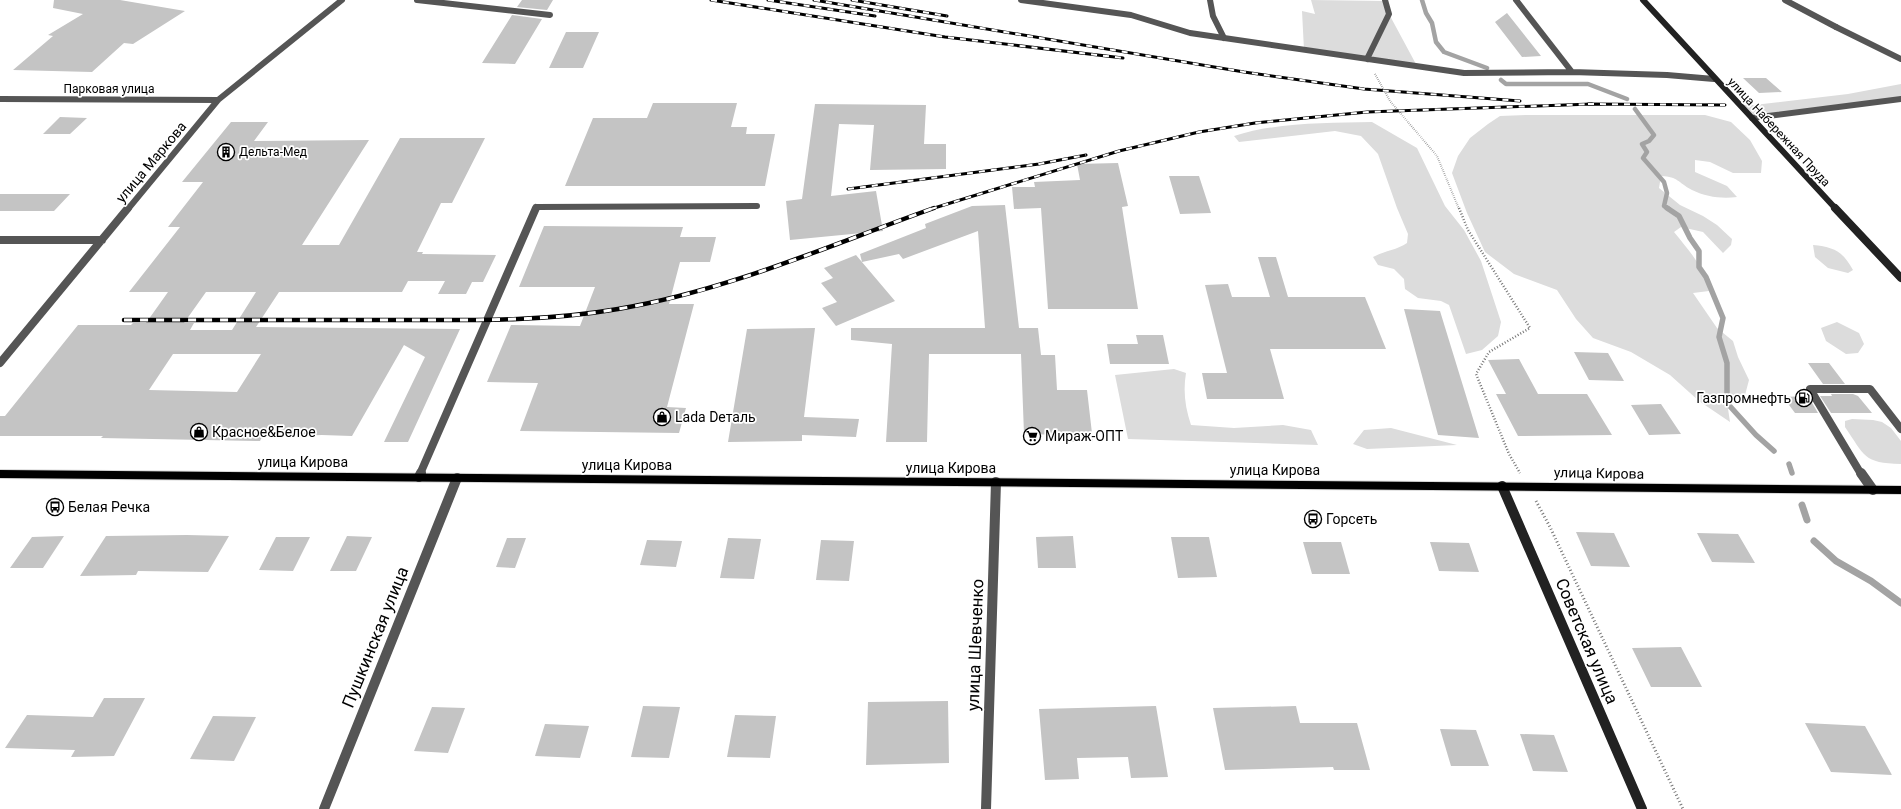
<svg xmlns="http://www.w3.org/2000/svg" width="1901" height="809" font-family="Roboto,sans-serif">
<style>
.green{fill:#dcdcdc}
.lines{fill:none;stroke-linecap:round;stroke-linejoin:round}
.stream-far2{stroke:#a3a3a3;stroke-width:4.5}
.stream-far1{stroke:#a3a3a3;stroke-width:5.5}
.stream{stroke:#a3a3a3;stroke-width:7}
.building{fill:#c4c4c4;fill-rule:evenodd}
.primary-casing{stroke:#dbdbdb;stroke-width:2}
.path-far2{stroke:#777;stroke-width:2;stroke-dasharray:0.5 1.5;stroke-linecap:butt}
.path-far1{stroke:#777;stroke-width:2.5;stroke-dasharray:1 2;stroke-linecap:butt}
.path{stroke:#777;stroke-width:3;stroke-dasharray:1 2.5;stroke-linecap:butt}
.lane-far2{stroke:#555;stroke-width:6}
.lane-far1{stroke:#555;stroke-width:8}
.lane{stroke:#555;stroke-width:10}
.street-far2{stroke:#555;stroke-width:6}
.street-far1{stroke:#555;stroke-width:8}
.street{stroke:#555;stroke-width:10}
.secondary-far2{stroke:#222;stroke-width:6}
.secondary-far1{stroke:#222;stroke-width:8}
.secondary{stroke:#222;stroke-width:10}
.primary{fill:#000;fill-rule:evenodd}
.rail-far1-casing{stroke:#000;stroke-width:3}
.rail-casing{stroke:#000;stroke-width:4.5}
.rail-far1{stroke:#fff;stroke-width:2;stroke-dasharray:6;stroke-linecap:butt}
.rail{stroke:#fff;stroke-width:3;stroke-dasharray:8;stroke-linecap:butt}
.labels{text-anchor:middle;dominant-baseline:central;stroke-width:3.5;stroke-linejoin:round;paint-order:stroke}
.far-street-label{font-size:12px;fill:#000;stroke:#fff}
.far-poi-label{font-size:12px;fill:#000;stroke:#fff;text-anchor:start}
.street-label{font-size:14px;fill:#000;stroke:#fff}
.poi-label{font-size:14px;fill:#000;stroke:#fff;text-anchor:start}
.near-street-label{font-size:17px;fill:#000;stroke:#fff}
</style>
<rect width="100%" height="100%" fill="#fff"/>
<path class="green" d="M 1311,0 L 1385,1 L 1389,14 L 1417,66 L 1304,50 L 1302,11 L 1315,14 Z
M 1901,84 L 1901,99 L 1752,118 L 1739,105 L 1754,105 L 1848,94 Z
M 1527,115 L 1705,115 L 1731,122 L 1750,140 L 1762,161 L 1761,173 L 1733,173 L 1710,162 L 1695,160 L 1695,172 L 1727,186 L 1737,197 C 1722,199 1706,197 1692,190 C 1677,182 1679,177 1661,176 L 1659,188 L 1680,205 L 1703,216 L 1717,225 L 1732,239 L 1731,245 L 1723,253 L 1703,232 L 1681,227 L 1674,232 C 1690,252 1703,265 1709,291 L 1693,293 L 1717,328 L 1733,341 L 1738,357 L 1749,380 L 1745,395 L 1727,402 L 1730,422 L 1699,401 L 1670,375 L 1631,352 L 1593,338 L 1576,319 L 1557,290 L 1514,274 L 1485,252 L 1467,213 L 1452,173 L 1458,156 L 1470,138 L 1488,124 L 1500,116 Z
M 1372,122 L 1417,148 L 1445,206 L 1464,230 L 1481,261 L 1501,322 L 1498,336 L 1482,350 L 1466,354 L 1449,305 L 1441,301 L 1418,298 L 1405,289 L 1404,279 L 1394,269 L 1378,265 L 1373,257 C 1384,251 1397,250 1407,243 L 1408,234 L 1397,208 L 1378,154 L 1361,136 L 1335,131 L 1239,142 L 1234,136 C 1278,122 1325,123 1372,122 Z
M 1813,245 C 1835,247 1843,252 1853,270 L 1848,273 L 1828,268 L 1815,257 Z
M 1837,322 L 1859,333 L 1864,344 L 1858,353 L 1846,354 L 1826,341 L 1821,328 Z
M 1174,369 L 1186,373 C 1183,391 1185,407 1191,425 L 1234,428 L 1283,425 L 1311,430 L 1318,445 L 1128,439 L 1115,375 Z
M 1852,419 L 1873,420 L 1882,422 L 1891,428 L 1901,441 L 1901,464 C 1863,463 1865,456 1845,427 L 1845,421 Z
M 1391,428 L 1457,445 L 1367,449 L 1353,444 L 1364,430 Z"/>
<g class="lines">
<path class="stream-far2" d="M 1422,0 L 1426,13 L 1432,23 L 1436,42 L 1444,52 L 1487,68
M 1501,80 L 1506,84 L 1588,84 L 1627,99
M 1635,109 L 1654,135 L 1649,141 L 1642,144 L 1647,152 L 1643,158 L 1664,182 L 1667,193 L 1664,206 L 1669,209"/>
<path class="stream-far1" d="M 1667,208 L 1679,216 L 1690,238 L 1699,251 L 1699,267 L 1706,277 L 1723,318 L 1719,337 L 1727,363 L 1727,403 L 1756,435 L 1774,451
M 1789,464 L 1792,473"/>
<path class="stream" d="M 1802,505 L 1807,520
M 1814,541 L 1836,561 L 1871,581 L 1901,603"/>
</g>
<path class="building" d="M 54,0 L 120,0 L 185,11 L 133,44 L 124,43 L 92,72 L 13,70 L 53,36 L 48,35 L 83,14 L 53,8 Z
M 522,0 L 553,0 L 547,10 L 517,7 Z
M 1507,13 L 1541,56 L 1522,57 L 1495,22 Z
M 512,15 L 542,19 L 515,64 L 482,63 Z
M 566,32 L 599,32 L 583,68 L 549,68 Z
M 1743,78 L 1766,78 L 1782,92 L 1759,93 Z
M 653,103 L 737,103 L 731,127 L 747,127 L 746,134 L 775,134 L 765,186 L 565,186 L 593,118 L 647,118 Z
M 815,104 L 926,105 L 924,144 L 946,144 L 946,169 L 870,170 L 874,125 L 839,124 L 831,196 L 876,191 L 883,231 L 790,240 L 786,201 L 802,199 Z
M 60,117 L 87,118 L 70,134 L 43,134 Z
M 231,122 L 268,122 L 254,141 L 369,140 L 302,245 L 339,245 L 400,138 L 485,138 L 452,203 L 441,203 L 417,252 L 423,252 L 422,254 L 496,255 L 483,282 L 472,282 L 466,294 L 438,294 L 445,281 L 408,281 L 402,292 L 279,292 L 256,327 L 460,329 L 408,442 L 384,442 L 425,357 L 404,345 L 352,436 L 322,435 L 262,437 L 260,441 L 101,438 L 103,436 L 0,436 L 0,416 L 5,416 L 78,325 L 131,325 L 133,323 L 146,323 L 168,292 L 129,292 L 180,227 L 168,227 L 203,182 L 182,182 ZM 206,292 L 256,292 L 232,330 L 190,330 L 194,323 L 184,323 ZM 173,354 L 261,354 L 237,392 L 149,390 Z
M 1118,163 L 1128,206 L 1122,207 L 1138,309 L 1048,309 L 1041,208 L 1014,209 L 1012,187 L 1035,187 L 1034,182 L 1080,180 L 1077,164 Z
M 1169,176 L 1199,176 L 1211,213 L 1180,214 Z
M 0,194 L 70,194 L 54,211 L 0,211 Z
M 1005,205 L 1019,328 L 1038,328 L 1041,355 L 1055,355 L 1057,390 L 1087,390 L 1093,442 L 1065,442 L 1064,435 L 1024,434 L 1021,354 L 929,354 L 927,442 L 886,442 L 892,344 L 851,340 L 851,328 L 985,328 L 978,231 L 903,259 L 899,254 L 862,262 L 860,254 L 926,228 L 925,224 L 972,206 Z
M 544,226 L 683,227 L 680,237 L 716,237 L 710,262 L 680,262 L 669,304 L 694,304 L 667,407 L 686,408 L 679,433 L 520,431 L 538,383 L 487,382 L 511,325 L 580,326 L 595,287 L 519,287 Z
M 856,255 L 895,301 L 836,326 L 822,308 L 837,302 L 821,283 L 833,278 L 824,268 Z
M 1258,257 L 1276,257 L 1288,297 L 1365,297 L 1386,349 L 1270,349 L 1284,399 L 1207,399 L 1202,373 L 1227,373 L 1205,285 L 1228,284 L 1232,297 L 1270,297 Z
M 1404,309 L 1440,311 L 1479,438 L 1438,435 Z
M 815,328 L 804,417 L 859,419 L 856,437 L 802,435 L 802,441 L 728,442 L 747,329 Z
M 1136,335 L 1163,335 L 1169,364 L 1110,364 L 1107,344 L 1138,344 Z
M 1574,352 L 1608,353 L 1624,381 L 1589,380 Z
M 1519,359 L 1538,394 L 1587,394 L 1612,435 L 1518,436 L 1496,394 L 1506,394 L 1488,360 Z
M 1808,363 L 1829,363 L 1845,384 L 1823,384 Z
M 1831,394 L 1853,394 L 1858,396 L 1872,413 L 1831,413 L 1820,396 L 1832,396 Z
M 1808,396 L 1818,413 L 1795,413 L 1783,397 Z
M 1661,404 L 1681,434 L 1649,435 L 1631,405 Z
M 1576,532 L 1614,533 L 1630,567 L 1591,566 Z
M 1697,533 L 1738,534 L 1755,563 L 1712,562 Z
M 64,536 L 43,568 L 10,568 L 32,537 Z
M 106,536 L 187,535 L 229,536 L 208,572 L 138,571 L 136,575 L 80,576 Z
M 347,536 L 372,537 L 356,571 L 330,571 Z
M 1073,536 L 1076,568 L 1038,568 L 1036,537 Z
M 276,537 L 310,537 L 293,571 L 259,570 Z
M 1171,537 L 1209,537 L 1217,577 L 1178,578 Z
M 507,538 L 526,538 L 515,568 L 496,567 Z
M 728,538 L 761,539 L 754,579 L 720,578 Z
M 647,540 L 682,541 L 676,567 L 640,565 Z
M 821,540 L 854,541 L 849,581 L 816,580 Z
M 1303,542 L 1341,542 L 1350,574 L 1312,574 Z
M 1430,542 L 1469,543 L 1479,572 L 1439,571 Z
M 1681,647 L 1702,687 L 1651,687 L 1632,648 Z
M 104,698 L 145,698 L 114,756 L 71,757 L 75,750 L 5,748 L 27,715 L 93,717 Z
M 948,701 L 949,763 L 866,765 L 868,702 Z
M 643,706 L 680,707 L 669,758 L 631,757 Z
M 1156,706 L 1168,777 L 1131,778 L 1128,757 L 1077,758 L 1079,779 L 1045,780 L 1039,709 Z
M 1296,706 L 1300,723 L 1357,723 L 1370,770 L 1334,770 L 1333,767 L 1225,770 L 1213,708 Z
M 432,707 L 465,708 L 448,753 L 414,751 Z
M 735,715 L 776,716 L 770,758 L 727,757 Z
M 213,716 L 256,717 L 234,761 L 190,759 Z
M 1805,723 L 1865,726 L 1892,775 L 1831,772 Z
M 545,724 L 589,726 L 580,758 L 535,756 Z
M 1440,729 L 1476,730 L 1489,766 L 1451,766 Z
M 1520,734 L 1554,735 L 1568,772 L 1533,771 Z"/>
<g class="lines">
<g class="primary-casing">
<path id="primary" d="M 0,470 L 1901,486 L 1901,494 L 0,478 Z"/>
</g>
<path class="path-far2" d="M 1375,74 L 1390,101 L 1437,156 L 1459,209"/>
<path class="path-far1" d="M 1459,208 L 1468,230 L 1530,328 L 1489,352 L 1476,374 L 1509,454 L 1520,473"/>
<path class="path" d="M 1536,501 L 1550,527 L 1683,809"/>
<path class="lane-far2" d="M 1210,0 L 1213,16 L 1224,38
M 1836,27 L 1901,59
M 536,209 L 537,207 L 757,206"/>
<path class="lane-far1" d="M 420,474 L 536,208
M 1861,474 L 1810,389 L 1870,389 L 1901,429"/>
<path class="lane" d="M 1861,473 L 1873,490
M 419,477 L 421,473"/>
<path class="street-far2" d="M 417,0 L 550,15
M 1021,0 L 1131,15 L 1190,33 L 1464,73 L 1572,72 L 1667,75 L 1714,79
M 1516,0 L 1572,72
M 1785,0 L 1836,27
M 1367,59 L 1389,14 L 1385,0
M 0,99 L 218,100
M 1752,118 L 1901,99
M 128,209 L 218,100 L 342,0"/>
<path class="street-far1" d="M 0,240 L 102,240
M 0,363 L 128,208"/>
<path class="street" d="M 324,809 L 457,478
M 986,809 L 996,482"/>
<path class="secondary-far2" d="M 1643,0 L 1836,209"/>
<path class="secondary-far1" d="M 1835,208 L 1901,278"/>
<path class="secondary" d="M 1502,486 L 1642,809"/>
<use href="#primary" class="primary"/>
<g class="rail-far1-casing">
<path id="rail-far1" d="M 711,0 L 945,37 L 1123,58
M 768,0 L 875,16
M 814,0 L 1244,72 L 1364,89 L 1520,101
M 852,0 L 947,16
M 1588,104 L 1725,105
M 848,189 L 1039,164 L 1086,155
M 931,209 L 1119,151 L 1199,132 L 1255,123 L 1367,112 L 1592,104"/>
</g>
<g class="rail-casing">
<path id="rail" d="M 124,320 C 213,320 301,320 390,320 C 466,320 543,322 618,309 C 727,291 830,245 934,208"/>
</g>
<use href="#rail-far1" class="rail-far1"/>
<use href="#rail" class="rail"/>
</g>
<defs>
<g id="building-ring" transform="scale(0.9)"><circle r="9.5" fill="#fff" stroke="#000" stroke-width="1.5"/><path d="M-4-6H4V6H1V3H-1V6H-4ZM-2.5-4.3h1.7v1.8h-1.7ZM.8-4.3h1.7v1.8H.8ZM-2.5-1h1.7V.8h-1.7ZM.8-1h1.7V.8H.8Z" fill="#000"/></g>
<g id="fuel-ring" transform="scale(0.9)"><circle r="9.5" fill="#fff" stroke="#000" stroke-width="1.5"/><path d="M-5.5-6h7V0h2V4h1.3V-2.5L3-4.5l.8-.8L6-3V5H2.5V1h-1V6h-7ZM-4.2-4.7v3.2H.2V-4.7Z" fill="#000"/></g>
<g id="shop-ring" transform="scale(0.9)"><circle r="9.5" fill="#fff" stroke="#000" stroke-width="1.5"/><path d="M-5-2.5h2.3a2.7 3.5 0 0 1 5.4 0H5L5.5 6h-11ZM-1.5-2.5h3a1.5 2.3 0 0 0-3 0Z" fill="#000"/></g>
<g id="supermarket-ring" transform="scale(0.9)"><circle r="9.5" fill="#fff" stroke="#000" stroke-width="1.5"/><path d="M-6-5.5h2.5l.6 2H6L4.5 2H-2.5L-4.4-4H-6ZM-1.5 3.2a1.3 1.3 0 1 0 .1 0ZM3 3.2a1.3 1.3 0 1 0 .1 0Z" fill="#000"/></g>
<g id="bus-ring" transform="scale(0.9)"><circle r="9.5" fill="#fff" stroke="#000" stroke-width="1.5"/><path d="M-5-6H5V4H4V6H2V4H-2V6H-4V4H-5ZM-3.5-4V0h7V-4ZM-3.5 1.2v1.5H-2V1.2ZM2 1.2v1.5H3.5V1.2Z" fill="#000"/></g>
</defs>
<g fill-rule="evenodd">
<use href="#building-ring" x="226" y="152"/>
<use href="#fuel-ring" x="1804" y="398"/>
<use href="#shop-ring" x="662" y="417"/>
<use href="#shop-ring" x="199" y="432"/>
<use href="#supermarket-ring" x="1032" y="436"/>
<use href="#bus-ring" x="55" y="507"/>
<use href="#bus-ring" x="1313" y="519"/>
</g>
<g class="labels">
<g class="far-street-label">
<text x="109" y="89">Парковая улица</text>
<text transform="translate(1779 132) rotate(47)">улица Набережная Пруда</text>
</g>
<g class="far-poi-label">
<text x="239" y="152">Дельта-Мед</text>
</g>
<g class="street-label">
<text transform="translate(151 162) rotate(-50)">улица Маркова</text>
<text x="303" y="462">улица Кирова</text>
<text x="627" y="465">улица Кирова</text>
<text x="951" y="468">улица Кирова</text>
<text x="1275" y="470">улица Кирова</text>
<text transform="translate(1599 473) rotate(1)">улица Кирова</text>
</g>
<g class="poi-label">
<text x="1791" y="398" text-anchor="end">Газпромнефть</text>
<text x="675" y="417">Lada Dеталь</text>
<text x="212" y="432">Красное&amp;Белое</text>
<text x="1045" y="436">Мираж-ОПТ</text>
<text x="68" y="507">Белая Речка</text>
<text x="1326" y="519">Горсеть</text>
</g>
<g class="near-street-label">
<text transform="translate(375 637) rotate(-68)">Пушкинская улица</text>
<text transform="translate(1587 641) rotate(67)">Советская улица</text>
<text transform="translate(975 645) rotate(-88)">улица Шевченко</text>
</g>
</g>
</svg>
